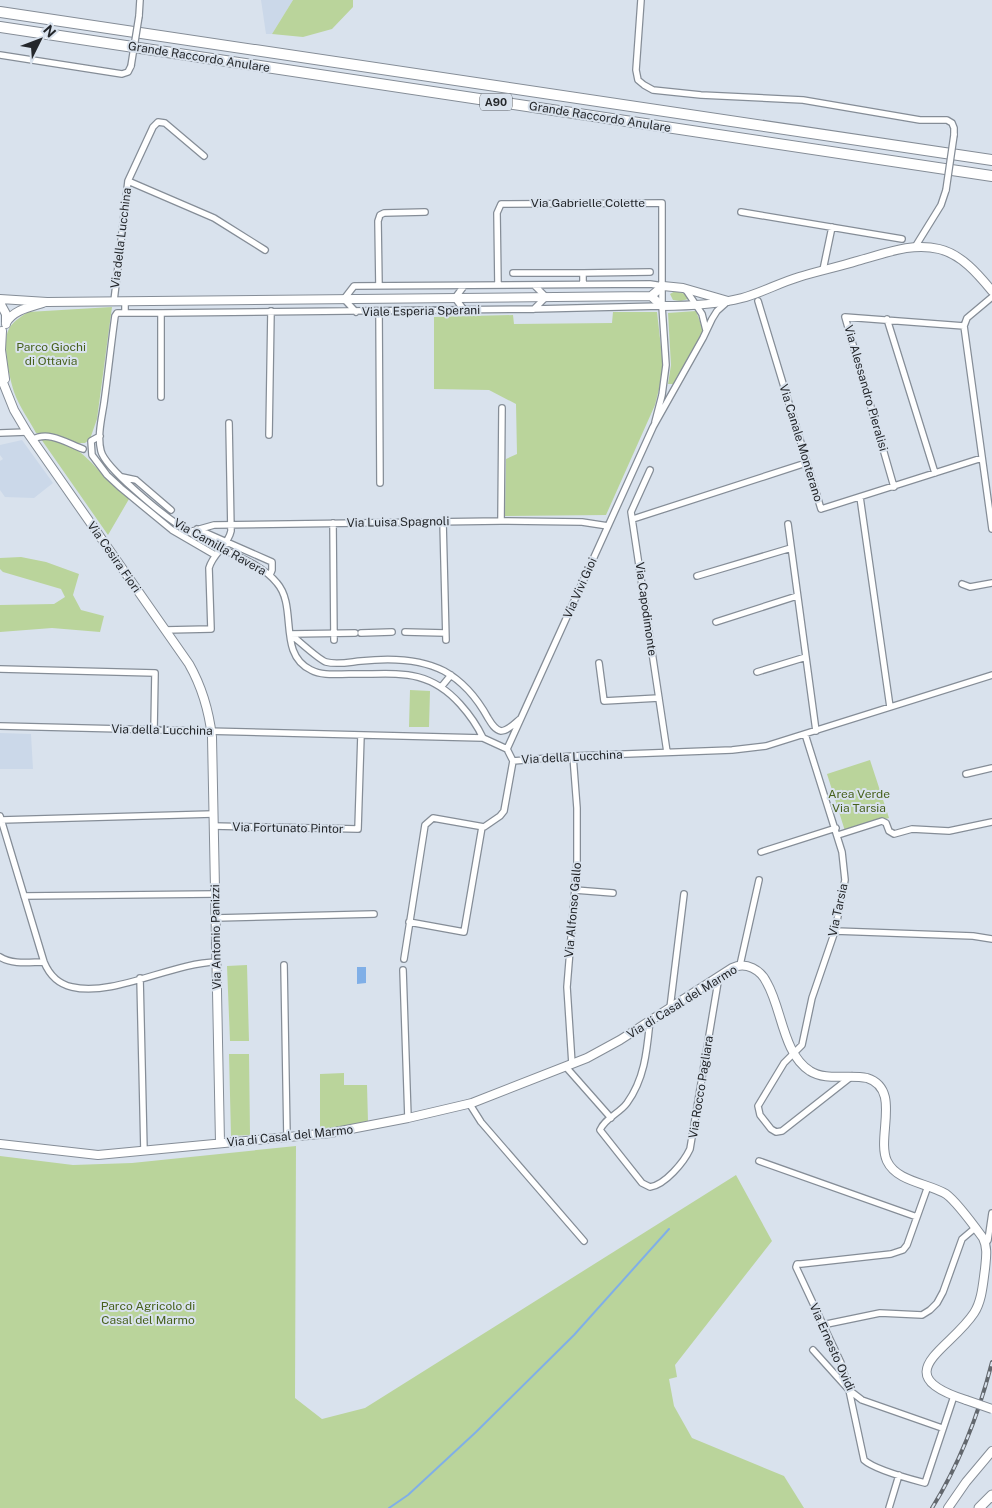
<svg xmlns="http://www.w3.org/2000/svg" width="992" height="1508" font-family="'Public Sans',sans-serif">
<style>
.built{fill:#cbd8e9}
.green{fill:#bad49b}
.water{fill:#80afe7}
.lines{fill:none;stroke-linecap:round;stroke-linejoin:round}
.stream{stroke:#80afe7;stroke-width:2}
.street-casing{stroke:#858d97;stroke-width:8}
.secondary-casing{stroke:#858d97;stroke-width:10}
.primary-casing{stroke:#858d97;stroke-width:11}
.highway-casing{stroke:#858d97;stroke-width:12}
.street{stroke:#fff;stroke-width:5.5}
.secondary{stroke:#fff;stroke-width:8}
.primary{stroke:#fff;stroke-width:9}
.highway{stroke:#fff;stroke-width:10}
.rail-casing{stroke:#62676d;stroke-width:4}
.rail{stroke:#d9e2ed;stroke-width:2;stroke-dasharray:5.5;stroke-linecap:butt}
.street-bridge-casing{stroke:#858d97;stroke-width:8;stroke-linecap:butt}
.secondary-bridge-casing{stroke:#858d97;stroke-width:10;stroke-linecap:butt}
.street-bridge{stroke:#fff;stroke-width:5.5}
.secondary-bridge{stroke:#fff;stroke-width:8}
.labels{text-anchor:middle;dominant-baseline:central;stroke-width:4;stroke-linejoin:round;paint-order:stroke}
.shield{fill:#d9e2ed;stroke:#5a5f65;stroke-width:1}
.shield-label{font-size:11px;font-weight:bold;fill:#24272b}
.street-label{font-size:12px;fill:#24272b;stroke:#d9e2ed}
.park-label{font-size:12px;fill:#47611c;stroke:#d9e2ed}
</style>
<rect width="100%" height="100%" fill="#d9e2ed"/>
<path class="built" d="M 261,0 L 293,0 L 272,34 L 266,34 Z
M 22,440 L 53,483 L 34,498 L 5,497 L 0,490 L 0,461 L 3,459 L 0,455 L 0,445 Z
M 0,733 L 31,734 L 33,769 L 0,769 Z"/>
<path class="green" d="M 293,0 L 353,0 L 353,7 L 332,29 L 303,37 L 272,34 Z
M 675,291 L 685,294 L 688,299 L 681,301 L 673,300 L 670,294 Z
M 112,307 L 97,419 L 90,439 L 85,443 L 77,443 L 55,434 L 36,433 C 29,420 19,406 14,392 C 9,376 1,340 10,327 C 15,320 22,316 28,312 Z
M 696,311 L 702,327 L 702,335 L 674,384 L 668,384 L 671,365 L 668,313 Z
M 613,312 L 657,312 L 663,365 L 662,377 L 655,405 L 606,515 L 505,516 L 506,459 L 517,454 L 516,404 L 489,390 L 434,389 L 434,317 L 513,315 L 514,324 L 612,323 Z
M 41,439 C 77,443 83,454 106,478 C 113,485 121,492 129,499 L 108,535 Z
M 21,557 L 46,562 L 79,574 L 73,595 L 81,610 L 104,616 L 100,632 L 52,628 L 0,632 L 0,605 L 54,604 L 65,597 L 61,589 L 3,572 L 0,569 L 0,558 Z
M 410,690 L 430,691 L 429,727 L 409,727 Z
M 870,760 L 889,818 L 845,831 L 827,774 Z
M 247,965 L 249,1041 L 230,1041 L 227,966 Z
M 229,1054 L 249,1054 L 250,1135 L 231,1136 Z
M 344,1073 L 344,1085 L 367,1085 L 368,1122 L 320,1130 L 320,1074 Z
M 296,1146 L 295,1398 L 322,1419 L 365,1408 L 736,1175 L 772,1241 L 675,1365 L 677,1377 L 669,1379 L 674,1406 L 692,1438 L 784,1476 L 804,1508 L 0,1508 L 0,1156 L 73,1165 L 132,1163 Z"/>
<path class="water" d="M 357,967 L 366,967 L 366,983 L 357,984 Z"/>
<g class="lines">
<path class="stream" d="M 389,1508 L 408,1495 L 476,1432 L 574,1335 L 669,1229"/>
<g class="street-casing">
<path id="street" d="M 641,0 L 636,70 L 638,80 L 644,85 L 653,90 L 701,95 L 803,100 L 920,120 L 947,120 L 952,123 L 954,128 L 954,135
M 139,16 L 140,0
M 0,55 L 122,74 L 128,72 L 131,66
M 128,181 L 214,218 L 265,250
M 741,212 L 902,239
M 915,247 L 941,205 L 946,190
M 823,270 L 832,227
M 513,273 L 583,273 L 583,284
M 583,273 L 650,272
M 498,285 L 497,213 L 501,204 L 662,203 L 662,306 L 666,365 L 662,395 L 655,422
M 379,286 L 378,221 L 380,215 L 384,213 L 425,212
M 464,286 L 455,298 L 464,310
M 686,290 L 702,314 L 706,330
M 992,297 L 967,318 L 964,326 L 992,529
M 114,301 L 128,181 L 153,127 L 158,122 L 165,123 L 204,156
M 125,301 L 125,313 L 161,313 L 534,309 L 662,306
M 758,301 L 821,509 L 982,458
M 534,309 L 546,297 L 535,286
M 379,311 L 380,483
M 356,312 L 344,299 L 354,286 L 650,284 L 663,286
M 125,313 L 117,313 L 115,316 C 111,345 108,374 104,403 C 102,417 97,436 101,451 C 105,468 161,513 177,524 C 186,531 196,536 206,541 C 229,554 260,562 277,583 C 298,607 277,654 311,670 C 322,676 337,674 349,674 C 394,675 426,666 460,704 C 469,714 477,725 483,738
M 887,319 L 935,473
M 161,397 L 161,313
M 0,433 L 27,432
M 269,435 L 271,311
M 100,436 L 91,441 L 92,455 L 107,475 L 121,488 L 172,530 L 215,555
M 32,440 C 48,430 67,443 83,449
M 650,470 L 631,512 L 667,752
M 122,477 L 136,480 L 171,510
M 894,487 L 845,317 L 964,326
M 860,497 L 890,707
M 633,519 L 806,463
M 501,521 L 502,408
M 443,522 L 446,640
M 333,523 L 334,640
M 788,524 L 816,731
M 197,529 L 272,562 L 272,570 L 270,575
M 189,532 L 214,525 L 501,521 L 582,522 L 608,526
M 697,576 L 791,548
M 962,584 L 970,587 L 992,583
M 716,622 L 797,596
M 165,630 L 211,629 L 209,568 C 213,553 228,546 231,531 L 229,423
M 405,632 L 445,633
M 361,633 L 392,632
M 290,634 C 298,640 319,660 326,662 C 337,665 350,662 361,661 C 388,658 419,658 444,671 C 464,682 477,698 488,718 C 491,723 495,730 501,731 C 508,731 515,723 520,719
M 290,634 L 355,633
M 599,663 L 604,701 L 659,698
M 0,669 L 155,673 L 154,730
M 757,672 L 806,657
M 442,686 L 451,675
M 0,726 L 483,738 L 507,749 L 513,761 L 504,811 L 500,816 L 484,827 L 433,818 L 425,825 L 404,959
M 805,734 L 842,852 L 845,880 L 835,931 L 812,998 L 802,1045 L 784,1063 L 758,1106 L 760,1115 L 771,1129 L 776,1132 L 782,1131 L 852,1076
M 507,749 L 653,427 L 703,338 L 712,319 L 717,311 L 727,302
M 513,761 L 573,756 L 732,750 L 766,746 L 992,675
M 966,774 L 992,768
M 0,816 L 44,962 C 49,974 58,984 72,987 C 113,997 172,963 216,962
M 1,820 L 213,814
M 213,826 L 358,829 L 361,735
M 838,835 L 882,821 L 886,823 L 889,831 L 894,834 L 912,829 L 949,831 L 992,822
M 761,852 L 836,828
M 575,890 L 613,893
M 24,896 L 214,894
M 215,918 L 374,914
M 409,922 L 464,932 L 482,827
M 835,931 L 973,936 L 992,939
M 0,957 C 13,965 30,962 44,962
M 284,965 L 287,1137
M 740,965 L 759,880
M 403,970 L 408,1118
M 140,978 L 144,1151
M 670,1008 L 684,894
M 650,1020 C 647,1050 645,1078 627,1103 C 620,1113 605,1118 600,1130 L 642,1183 L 650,1187 C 665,1185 684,1162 690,1149 L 719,976
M 572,1064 L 567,987 L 577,863 L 577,808 L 573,756
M 566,1067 L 611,1118
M 469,1103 L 481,1122 L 584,1241
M 759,1161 L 917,1217
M 928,1186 L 907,1245 L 903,1250 L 891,1254 L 801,1264 L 797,1264 L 796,1267 L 841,1363 L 849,1390 L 862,1400 L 942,1428
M 985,1244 L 988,1240 L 992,1213
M 822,1325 L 880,1313 L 922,1315 L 930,1310 L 937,1303 L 943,1292 L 962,1239 L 975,1228
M 813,1350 L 849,1390 L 864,1460 C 875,1470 910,1479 925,1483 L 954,1396
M 889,1508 L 899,1475"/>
</g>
<g class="secondary-casing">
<path id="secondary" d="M 651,296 L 662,306 C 689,306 715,305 742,298 C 761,293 779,283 799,277 C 818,271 838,267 857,261 C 884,254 911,242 939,249 C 961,254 978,274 992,291
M 0,299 L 47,302 L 651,296 L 663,286 L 683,288 L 728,301
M 0,303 L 6,314 L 6,324
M 6,323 C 13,310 30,307 43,303
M 2,331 L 1,350 L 5,379
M 0,375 L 14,410 L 27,432 L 189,664 C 202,687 209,711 212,737 L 220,1143
M 0,1144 L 98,1155 L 330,1133 L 408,1118 L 472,1103 L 587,1058 L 620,1040 L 732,968 C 746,961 761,970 767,983 C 782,1009 783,1054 810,1071 C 825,1081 850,1074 867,1078 C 902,1089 876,1137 887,1161 C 897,1182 928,1183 946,1194 C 957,1202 975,1227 983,1238 C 988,1248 986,1258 985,1269 C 983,1283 982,1301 974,1313 C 950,1350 885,1374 966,1400
M 948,1508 L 966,1482 L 992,1451"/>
</g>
<g class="primary-casing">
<path id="primary" d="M 979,1508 L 992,1495"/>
</g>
<g class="highway-casing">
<path id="highway" d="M 0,12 L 992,160
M 0,27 L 992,176"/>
</g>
<use href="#street" class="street"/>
<use href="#secondary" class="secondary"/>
<use href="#primary" class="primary"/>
<use href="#highway" class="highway"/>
<g class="rail-casing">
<path id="rail" d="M 932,1508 C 960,1463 979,1413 992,1362"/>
</g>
<use href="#rail" class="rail"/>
<g class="street-bridge-casing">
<path id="street-bridge" d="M 131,66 L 139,16
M 946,190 L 954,135"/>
</g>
<g class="secondary-bridge-casing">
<path id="secondary-bridge" d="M 966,1400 L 992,1409"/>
</g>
<use href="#street-bridge" class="street-bridge"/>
<use href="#secondary-bridge" class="secondary-bridge"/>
</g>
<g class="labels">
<rect class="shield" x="480" y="93.5" width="32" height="17" rx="4"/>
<g class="shield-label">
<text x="496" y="102">A90</text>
</g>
<g class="street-label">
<text transform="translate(199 57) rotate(9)">Grande Raccordo Anulare</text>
<text transform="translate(600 117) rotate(9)">Grande Raccordo Anulare</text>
<text x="588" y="203">Via Gabrielle Colette</text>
<text transform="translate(121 238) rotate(-83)">Via della Lucchina</text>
<text transform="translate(421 311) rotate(-1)">Viale Esperia Sperani</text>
<text transform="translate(866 388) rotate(74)">Via Alessandro Pieralisi</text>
<text transform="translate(801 443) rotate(73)">Via Canale Monterano</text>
<text transform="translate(398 522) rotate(-1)">Via Luisa Spagnoli</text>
<text transform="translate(220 547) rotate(29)">Via Camilla Ravera</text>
<text transform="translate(114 557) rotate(55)">Via Cesira Fiori</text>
<text transform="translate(580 588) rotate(-66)">Via Vivi Gioi</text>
<text transform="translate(646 609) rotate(82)">Via Capodimonte</text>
<text transform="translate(162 730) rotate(1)">Via della Lucchina</text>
<text transform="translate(572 757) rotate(-3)">Via della Lucchina</text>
<text transform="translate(288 828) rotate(1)">Via Fortunato Pintor</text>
<text transform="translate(573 910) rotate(-85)">Via Alfonso Gallo</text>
<text transform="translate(838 910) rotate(-78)">Via Tarsia</text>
<text transform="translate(216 937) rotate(-91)">Via Antonio Panizzi</text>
<text transform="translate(682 1002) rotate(-32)">Via di Casal del Marmo</text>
<text transform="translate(701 1087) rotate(-81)">Via Rocco Pagliara</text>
<text transform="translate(290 1136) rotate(-6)">Via di Casal del Marmo</text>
<text transform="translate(832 1347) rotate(66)">Via Ernesto Ovidi</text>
</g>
<g class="park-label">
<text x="51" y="347">Parco Giochi<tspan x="51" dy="14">di Ottavia</tspan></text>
<text x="859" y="794">Area Verde<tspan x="859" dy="14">Via Tarsia</tspan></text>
<text x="148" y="1306">Parco Agricolo di<tspan x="148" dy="14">Casal del Marmo</tspan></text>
</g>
</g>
<g transform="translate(40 40) rotate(48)" stroke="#d9e2ed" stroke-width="4" paint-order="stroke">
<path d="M0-4L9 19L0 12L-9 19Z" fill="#24272b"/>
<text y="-8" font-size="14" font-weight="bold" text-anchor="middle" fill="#24272b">N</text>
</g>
</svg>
